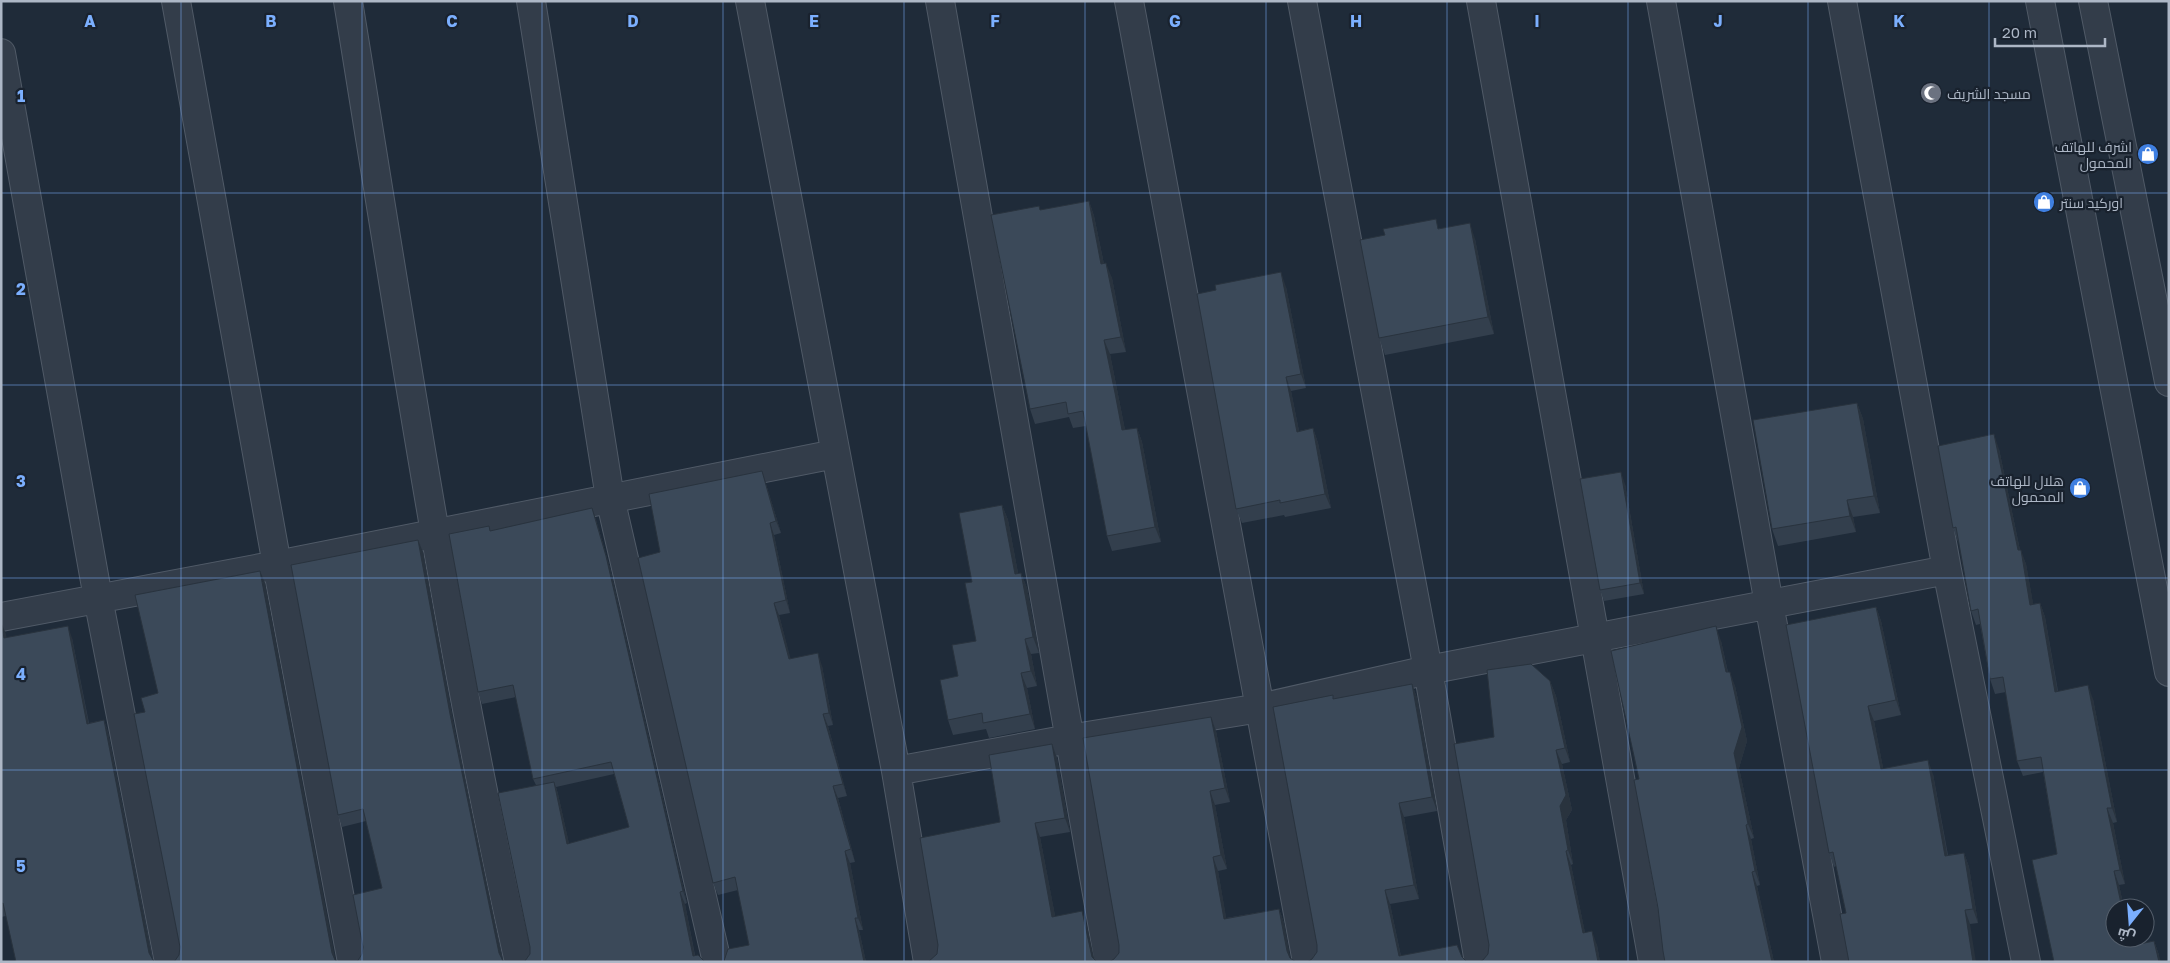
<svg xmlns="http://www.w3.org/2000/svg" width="2170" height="963" font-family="'Golos Text',Cairo,sans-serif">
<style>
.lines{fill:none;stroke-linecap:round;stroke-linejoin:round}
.minor-casing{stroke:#505a67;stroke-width:30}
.minor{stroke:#333d4a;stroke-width:28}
.wall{fill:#333f4d;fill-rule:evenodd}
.shaded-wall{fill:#29333e}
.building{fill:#3b4959;stroke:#29333e}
.grid{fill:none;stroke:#7baffe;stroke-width:1;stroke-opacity:0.55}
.labels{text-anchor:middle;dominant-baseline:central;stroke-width:4.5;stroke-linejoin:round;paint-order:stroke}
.poi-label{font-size:14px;fill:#adb7c6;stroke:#19222e;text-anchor:start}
.grid-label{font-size:16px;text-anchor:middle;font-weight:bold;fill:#7baffe;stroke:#19222e;stroke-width:4.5;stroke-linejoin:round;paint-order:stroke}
</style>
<rect width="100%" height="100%" fill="#1f2b39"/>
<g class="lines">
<g class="minor-casing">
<path id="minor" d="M 176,1 L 277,565 L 352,962
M 348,1 C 400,322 448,644 519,962
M 531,1 L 610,498 L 717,962
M 750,1 L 896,771 L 928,962
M 940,1 L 1109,962
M 1129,1 L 1307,962
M 1302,1 L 1428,670 L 1479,962
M 1481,1 L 1653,962
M 1661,1 L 1769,604 L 1836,962
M 1842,1 L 1947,570 L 2026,962
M 2040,1 L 2169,672
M 2093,1 L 2169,382
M 1,53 L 98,598 L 169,962
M 1,617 L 277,565 L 835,454
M 896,771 L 1069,739 L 1260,708 L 1428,670 L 1947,570"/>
</g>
<use href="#minor" class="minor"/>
</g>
<path class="wall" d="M 1089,201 L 1094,216 L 1104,264 L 1112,278 L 1126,352 L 1110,354 L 1125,430 L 1137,428 L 1142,442 L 1161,542 L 1112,551 L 1107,536 L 1086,426 L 1073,428 L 1069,417 L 1035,424 L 1030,409 L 1041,210 Z
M 1439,228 L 1475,239 L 1494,334 L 1385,355 L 1379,338 Z
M 1286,287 L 1306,388 L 1291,391 L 1299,431 L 1313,428 L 1318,443 L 1331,508 L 1285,517 L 1284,515 L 1242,523 L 1236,509 Z
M 1857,403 L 1863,419 L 1880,513 L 1853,517 L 1856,532 L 1778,546 L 1772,529 Z
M 1999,449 L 2020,550 L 2026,564 L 2033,604 L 2040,603 L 2045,617 L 2058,691 L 2093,699 L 2117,822 L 2113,823 L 2125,884 L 2119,885 L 2124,908 L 2115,908 L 2132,946 L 2154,941 L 2159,955 L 2054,962 L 2057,854 L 2043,772 L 2023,776 L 2017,761 L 2006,692 L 1995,694 L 1990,679 L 1980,624 L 1976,625 L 1971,611 L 1959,542 L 1958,542 L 1953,528 Z
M 766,484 L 781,533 L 774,535 L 790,613 L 779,615 L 790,658 L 822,666 L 833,725 L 828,726 L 847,796 L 838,798 L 855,862 L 850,863 L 863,930 L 859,930 L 866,962 L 722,962 L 749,945 L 738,890 L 718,895 L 713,883 L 660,552 Z
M 1625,484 L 1644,594 L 1604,601 L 1600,590 Z
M 1002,505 L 1008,520 L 1018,573 L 1021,573 L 1027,588 L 1039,653 L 1031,654 L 1037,686 L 1027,688 L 1035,729 L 989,738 L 986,729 L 953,735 L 948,720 L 958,676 L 976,641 L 972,582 Z
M 592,508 L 596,520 L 610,568 L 687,903 L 685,904 L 695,955 L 705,962 L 525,961 L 530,954 L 536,785 L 533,779 L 516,697 L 482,704 L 478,692 L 489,526 L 491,531 ZM 614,774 L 629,827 L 569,844 L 558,794 L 556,787 Z
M 418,540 L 423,552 L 454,726 L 503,961 L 358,961 L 362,954 L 382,888 L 366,821 L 342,827 L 338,815 Z
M 1876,607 L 1881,621 L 1901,715 L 1874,721 L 1883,768 L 1933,774 L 1948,855 L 1964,853 L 1969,867 L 1978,923 L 1970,924 L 1846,913 L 1836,866 L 1834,867 L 1829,853 Z
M 1,622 L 6,637 L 72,638 L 89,723 L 104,720 L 108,732 L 153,960 L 6,916 L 1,917 Z
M 1721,641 L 1728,672 L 1735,686 L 1747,741 L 1739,768 L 1754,838 L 1751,839 L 1760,885 L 1757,886 L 1774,962 L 1665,962 L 1639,779 Z
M 1550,681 L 1556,696 L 1570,762 L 1562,764 L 1572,810 L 1566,820 L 1573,864 L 1571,865 L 1585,933 L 1597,945 L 1600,962 L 1479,962 L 1483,960 L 1488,954 L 1489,945 L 1494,737 Z
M 1412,684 L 1417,698 L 1437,811 L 1404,817 L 1419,899 L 1390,904 L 1401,956 L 1457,945 L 1462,958 L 1312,959 L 1317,952 L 1334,699 Z
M 1211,717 L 1216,731 L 1230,802 L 1215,805 L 1227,869 L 1218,871 L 1226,918 L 1279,909 L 1284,923 L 1290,958 L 1114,959 L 1119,953 Z
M 1052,744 L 1057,758 L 1070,832 L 1040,837 L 1055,916 L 1087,926 L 937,954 L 1000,822 Z"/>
<path class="shaded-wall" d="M 1089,201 L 1094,216 L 1107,279 L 1101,264 Z
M 1470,223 L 1475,239 L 1494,334 L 1488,317 Z
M 1106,263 L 1112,278 L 1126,352 L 1121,337 Z
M 1281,272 L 1286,287 L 1306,388 L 1301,374 Z
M 1104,340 L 1110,354 L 1128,445 L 1122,430 Z
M 1286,377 L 1291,391 L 1302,446 L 1297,432 Z
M 1857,403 L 1863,419 L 1880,513 L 1874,496 Z
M 1137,428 L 1142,442 L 1161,542 L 1155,527 Z
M 1313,428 L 1318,443 L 1331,508 L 1325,494 Z
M 1994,434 L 1999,449 L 2023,565 L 2018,550 Z
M 762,471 L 766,484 L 781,533 L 776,521 Z
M 1621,472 L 1625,484 L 1644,594 L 1640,583 Z
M 1847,500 L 1853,517 L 1856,532 L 1850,516 Z
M 1002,505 L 1008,520 L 1021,589 L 1015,574 Z
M 592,508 L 596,520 L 610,568 L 687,903 L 683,891 Z
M 770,523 L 774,535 L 790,613 L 786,600 Z
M 418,540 L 423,552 L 454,726 L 503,962 L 499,953 L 450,714 Z
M 2021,550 L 2026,564 L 2036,619 L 2030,605 Z
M 260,571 L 265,583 L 336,962 L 332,953 Z
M 1021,573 L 1027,588 L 1039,653 L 1033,637 Z
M 774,603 L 779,615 L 794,671 L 789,659 Z
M 2040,603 L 2045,617 L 2060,706 L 2055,692 Z
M 1876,607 L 1881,621 L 1901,715 L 1896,700 Z
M 1,622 L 6,634 L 9,650 L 4,638 Z
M 68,626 L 72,638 L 91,736 L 87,724 Z
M 1716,626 L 1721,641 L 1731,687 L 1726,672 Z
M 1025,639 L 1031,654 L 1037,686 L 1031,671 Z
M 818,653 L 822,666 L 833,725 L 829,713 Z
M 1730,672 L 1735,686 L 1747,741 L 1739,768 L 1754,838 L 1748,824 L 1734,753 Z
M 1021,673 L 1027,688 L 1035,729 L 1030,714 Z
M 1550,681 L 1556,696 L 1570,762 L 1565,748 Z
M 1412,684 L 1417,698 L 1437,811 L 1432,797 Z
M 2088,685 L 2093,699 L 2117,822 L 2112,808 Z
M 1868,706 L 1874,721 L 1886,783 L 1881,769 Z
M 823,714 L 828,726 L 847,796 L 843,784 Z
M 1211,717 L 1216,731 L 1230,802 L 1225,788 Z
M 104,720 L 108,732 L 153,962 L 149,953 Z
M 1052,744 L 1057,758 L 1070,832 L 1065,818 Z
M 1556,750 L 1562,764 L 1572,810 L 1566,820 L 1573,864 L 1568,850 L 1560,806 Z
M 1928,760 L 1933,774 L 1950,870 L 1945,856 Z
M 554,782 L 558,794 L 572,857 L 567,844 Z
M 833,786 L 838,798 L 855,862 L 851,849 Z
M 1210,791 L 1215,805 L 1227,869 L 1221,855 Z
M 1399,803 L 1404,817 L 1419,899 L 1414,885 Z
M 2107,808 L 2113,823 L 2125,884 L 2120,870 Z
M 1035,823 L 1040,837 L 1058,931 L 1052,917 Z
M 1746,825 L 1751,839 L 1760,885 L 1755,871 Z
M 845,851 L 850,863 L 863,930 L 858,918 Z
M 1566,851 L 1571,865 L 1588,947 L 1583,933 Z
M 1964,853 L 1969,867 L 1978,923 L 1973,909 Z
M 1213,857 L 1218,871 L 1229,933 L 1224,919 Z
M 2114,871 L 2119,885 L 2124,908 L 2122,908 Z
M 1752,872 L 1757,886 L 1774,962 L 1772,962 Z
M 1385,890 L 1390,904 L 1402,962 L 1399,956 Z
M 680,892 L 685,904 L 696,962 L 693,956 Z
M 1279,909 L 1284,923 L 1291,962 L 1287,951 Z
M 1965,910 L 1970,924 L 1976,962 L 1973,962 Z
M 1082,911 L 1087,926 L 1095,962 L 1092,957 Z
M 855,918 L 859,930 L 866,962 L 864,962 Z
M 1592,931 L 1597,945 L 1600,962 L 1598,962 Z
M 2129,938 L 2131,938 L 2136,960 L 2130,946 Z
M 2154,941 L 2159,955 L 2161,962 L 2159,962 Z"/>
<path class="building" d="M 1089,201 L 1101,264 L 1106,263 L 1121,337 L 1104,340 L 1115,393 L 1122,430 L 1137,428 L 1155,527 L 1107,536 L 1083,411 L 1068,414 L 1066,402 L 1030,409 L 991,215 L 1039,206 L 1040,210 Z
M 1436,219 L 1438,229 L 1470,223 L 1488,317 L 1379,338 L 1360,240 L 1385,235 L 1383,229 Z
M 1281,272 L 1301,374 L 1286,377 L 1297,432 L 1313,428 L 1325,494 L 1280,503 L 1280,500 L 1236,509 L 1197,294 L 1216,290 L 1215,285 Z
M 1857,403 L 1874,496 L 1847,500 L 1850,516 L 1772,529 L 1753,420 Z
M 1994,434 L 2018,550 L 2021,550 L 2030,605 L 2040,603 L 2055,692 L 2088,685 L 2112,808 L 2107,808 L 2120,870 L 2114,871 L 2122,908 L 2115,908 L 2115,938 L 2129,938 L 2130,946 L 2154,941 L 2159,962 L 2054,962 L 2032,860 L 2057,854 L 2041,757 L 2017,761 L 2003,677 L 1990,679 L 1978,609 L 1971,611 L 1956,527 L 1953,528 L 1938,446 Z
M 762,471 L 776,521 L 770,523 L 786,600 L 774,603 L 789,659 L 818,653 L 829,713 L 823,714 L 843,784 L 833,786 L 851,849 L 845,851 L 858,918 L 855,918 L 864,962 L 722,962 L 724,961 L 728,949 L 749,945 L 735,877 L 713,883 L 638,558 L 660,552 L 649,494 Z
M 1621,472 L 1640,583 L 1600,590 L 1580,479 Z
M 1002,505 L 1015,574 L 1021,573 L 1033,637 L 1025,639 L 1031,671 L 1021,673 L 1030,714 L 983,723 L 982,713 L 948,720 L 940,680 L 958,676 L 952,645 L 976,641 L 965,583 L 972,582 L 959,513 Z
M 592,508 L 606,556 L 683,891 L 680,892 L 693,956 L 698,955 L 705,962 L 524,962 L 525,961 L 530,954 L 530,947 L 498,793 L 554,782 L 567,844 L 629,827 L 611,762 L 533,779 L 513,685 L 478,692 L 449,534 L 489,526 L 490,531 Z
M 418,540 L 450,714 L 499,953 L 503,961 L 505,962 L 357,962 L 362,954 L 363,947 L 353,895 L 382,888 L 363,809 L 338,815 L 291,565 Z
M 260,571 L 332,953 L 335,960 L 338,962 L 174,962 L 179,955 L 180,947 L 134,714 L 145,712 L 141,698 L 158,693 L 135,595 Z
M 1876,607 L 1896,700 L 1868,706 L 1881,769 L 1928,760 L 1945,856 L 1964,853 L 1973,909 L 1965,910 L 1973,962 L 1849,962 L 1840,914 L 1846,913 L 1833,852 L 1829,853 L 1786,625 Z
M 1,622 L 4,638 L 68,626 L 87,724 L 104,720 L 149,953 L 153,960 L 155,962 L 16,962 L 3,903 L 1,904 Z
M 1716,626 L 1726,672 L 1730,672 L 1742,727 L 1734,753 L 1748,824 L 1746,825 L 1755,871 L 1752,872 L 1772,962 L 1665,962 L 1663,951 L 1658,908 L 1634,780 L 1639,779 L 1611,651 Z
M 1531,664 L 1550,681 L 1565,748 L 1556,750 L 1566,795 L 1560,806 L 1568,850 L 1566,851 L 1583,933 L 1592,931 L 1598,962 L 1479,962 L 1483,960 L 1488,954 L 1489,945 L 1454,744 L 1494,737 L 1487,670 Z
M 1412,684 L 1432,797 L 1399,803 L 1414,885 L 1385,890 L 1399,956 L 1457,945 L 1462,957 L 1467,962 L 1307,962 L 1312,959 L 1317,952 L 1317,945 L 1273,707 L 1333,695 L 1333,699 Z
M 1211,717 L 1225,788 L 1210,791 L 1221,855 L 1213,857 L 1224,919 L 1279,909 L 1287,951 L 1290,958 L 1296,962 L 1109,962 L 1114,959 L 1119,953 L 1119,945 L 1083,738 Z
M 1052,744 L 1065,818 L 1035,823 L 1052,917 L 1082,911 L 1092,957 L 1097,962 L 928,962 L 937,954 L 938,945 L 920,838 L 1000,822 L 989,755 Z"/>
<path class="grid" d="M 181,1 L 181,962M 362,1 L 362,962M 542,1 L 542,962M 723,1 L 723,962M 904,1 L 904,962M 1085,1 L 1085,962M 1266,1 L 1266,962M 1447,1 L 1447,962M 1628,1 L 1628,962M 1808,1 L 1808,962M 1989,1 L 1989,962M 1,193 L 2169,193M 1,385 L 2169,385M 1,578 L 2169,578M 1,770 L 2169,770"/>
<defs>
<g id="mosque-disc" transform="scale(1.125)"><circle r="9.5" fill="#6b7280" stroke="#19222e"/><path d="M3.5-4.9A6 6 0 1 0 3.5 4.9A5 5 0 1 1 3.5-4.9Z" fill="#fff"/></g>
<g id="shop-disc" transform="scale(1.125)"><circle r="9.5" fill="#3f7fe0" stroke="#19222e"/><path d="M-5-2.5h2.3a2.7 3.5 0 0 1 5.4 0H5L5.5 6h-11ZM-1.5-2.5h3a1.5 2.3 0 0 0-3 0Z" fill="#fff"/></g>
</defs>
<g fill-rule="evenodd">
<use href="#mosque-disc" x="1931" y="93"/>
<use href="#shop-disc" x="2148" y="154"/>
<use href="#shop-disc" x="2044" y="202"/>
<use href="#shop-disc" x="2080" y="488"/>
</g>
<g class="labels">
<g class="poi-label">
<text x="1947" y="93">مسجد الشريف</text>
<text x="2132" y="146" text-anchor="end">اشرف للهاتف<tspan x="2132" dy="16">المحمول</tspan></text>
<text x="2060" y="202">اوركيد سنتر</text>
<text x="2064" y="480" text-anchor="end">هلال للهاتف<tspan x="2064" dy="16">المحمول</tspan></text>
</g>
</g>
<g class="grid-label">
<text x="90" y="27">A</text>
<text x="271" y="27">B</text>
<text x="452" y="27">C</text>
<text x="633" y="27">D</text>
<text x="814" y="27">E</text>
<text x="995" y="27">F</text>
<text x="1175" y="27">G</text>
<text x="1356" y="27">H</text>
<text x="1537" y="27">I</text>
<text x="1718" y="27">J</text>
<text x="1899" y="27">K</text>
<text x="21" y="102">1</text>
<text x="21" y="295">2</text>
<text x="21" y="487">3</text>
<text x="21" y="680">4</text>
<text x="21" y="872">5</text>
</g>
<rect width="2170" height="963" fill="none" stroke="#adb7c6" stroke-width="5"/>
<g transform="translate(2130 923) rotate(197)"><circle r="24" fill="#19222e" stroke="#545e6b"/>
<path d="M0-4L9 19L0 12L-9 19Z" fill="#7baffe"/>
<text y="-8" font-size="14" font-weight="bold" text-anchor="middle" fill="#adb7c6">ش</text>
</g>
<path d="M1995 38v8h110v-8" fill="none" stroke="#adb7c6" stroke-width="2.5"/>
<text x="2002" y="38" font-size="15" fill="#adb7c6" stroke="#19222e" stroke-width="4" paint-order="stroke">20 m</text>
</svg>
